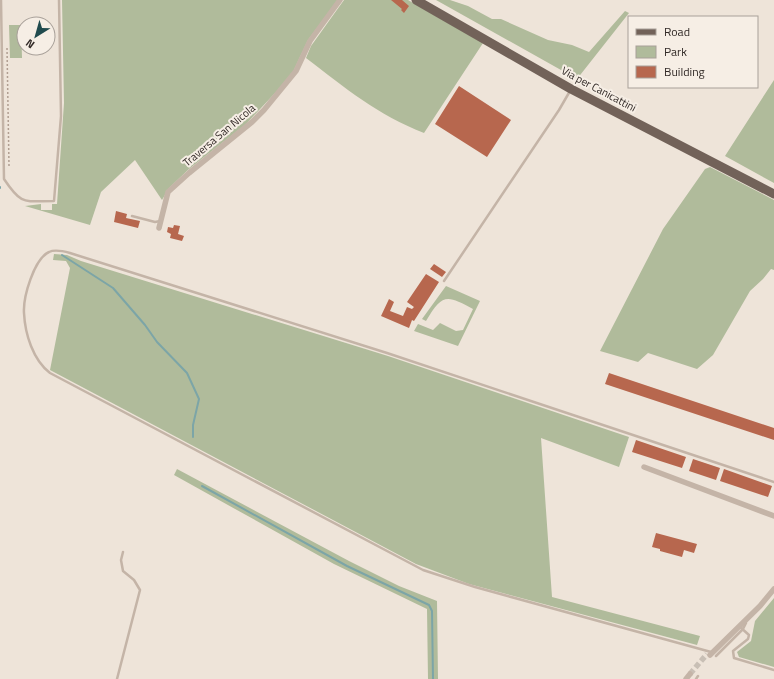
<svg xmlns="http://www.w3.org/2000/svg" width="774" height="679" font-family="'Titillium Web',sans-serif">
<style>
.green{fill:#b0bb9b}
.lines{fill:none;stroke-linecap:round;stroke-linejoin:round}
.stream{stroke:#7ca5a7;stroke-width:2}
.building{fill:#b7674e}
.street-tunnel{stroke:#c8bfb5;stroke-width:5.5;stroke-dasharray:5.5 3;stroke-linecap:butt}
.path{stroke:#b09e91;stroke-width:1.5;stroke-dasharray:2 2;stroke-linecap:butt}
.lane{stroke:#c4b4a7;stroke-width:2.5}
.street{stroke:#c4b4a7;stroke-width:5.5}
.primary{stroke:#726259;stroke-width:9}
.labels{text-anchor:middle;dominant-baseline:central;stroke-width:4;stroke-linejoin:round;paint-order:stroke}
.street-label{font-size:11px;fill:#322a27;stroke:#f6eee5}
</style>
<rect width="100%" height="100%" fill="#eee4d9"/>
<path class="green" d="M 62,0 L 338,0 L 308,40 L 293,72 L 276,92 L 245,125 L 189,169 L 169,188 L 162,200 L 135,160 L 101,192 L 90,225 L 25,206 L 41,204 L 41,210 L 52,210 L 52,204 L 57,204 L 64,103 Z
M 344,0 L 408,0 L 483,43 L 424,133 C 378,115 345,88 306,58 L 311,46 Z
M 436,0 L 450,0 L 468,6 L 492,19 L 501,19 L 548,40 L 572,45 L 589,52 L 625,11 L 629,13 L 577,79 Z
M 9,25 L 21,25 L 22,58 L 10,58 Z
M 774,80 L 774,183 L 725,156 Z
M 710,167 L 774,200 L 774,270 L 771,269 L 763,279 L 750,291 L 713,355 L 697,369 L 648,353 L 638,362 L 600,351 L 663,229 L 705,169 Z
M 54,254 L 67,255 L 81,261 L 388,356 L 629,437 L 619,467 L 541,438 L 552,597 L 700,636 L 697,645 L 469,584 L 416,564 L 50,370 L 70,268 L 66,261 L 53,260 Z
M 446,286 L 480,301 L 458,346 L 414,331 L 418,324 L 433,330 L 440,323 L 456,331 L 463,330 L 473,309 C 446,294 442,294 426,321 L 422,319 Z
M 177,469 L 349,561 L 399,586 L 437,601 L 438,679 L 428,679 L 427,609 L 334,564 L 174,475 Z
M 774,598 L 774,667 L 739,657 L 737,652 L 751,641 L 755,621 Z"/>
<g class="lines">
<path class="stream" d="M 0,187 L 0,188
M 62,255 L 113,288 L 145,325 L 157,342 L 187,373 L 199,399 L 193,425 L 193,437
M 202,486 L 347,566 L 429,605 L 432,611 L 433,679"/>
</g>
<path class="building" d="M 391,0 L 402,0 L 409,6 L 404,13 L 401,10 L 402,9 Z
M 459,86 L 511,120 L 487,157 L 435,124 Z
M 116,211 L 127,214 L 126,218 L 140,221 L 138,228 L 114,222 Z
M 174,225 L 180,226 L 178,234 L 184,236 L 182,241 L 170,238 L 171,234 L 167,232 L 168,227 L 173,228 Z
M 434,264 L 446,272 L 442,277 L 430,269 Z
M 426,274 L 439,282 L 414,321 L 412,320 L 409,328 L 381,316 L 389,299 L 394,302 L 390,311 L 403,316 L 407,307 L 412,309 L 414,307 L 407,302 Z
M 609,373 L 774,428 L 774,440 L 605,384 Z
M 636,440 L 686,457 L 682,468 L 632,452 Z
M 693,459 L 720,468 L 716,480 L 689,471 Z
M 724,469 L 772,486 L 768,497 L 720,481 Z
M 656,533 L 697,544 L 694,553 L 684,550 L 682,557 L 660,551 L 660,549 L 652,547 Z"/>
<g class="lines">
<path class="street-tunnel" d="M 690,674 L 707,654"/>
<path class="path" d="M 7,48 L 9,166"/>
<path class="lane" d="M 1,0 L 4,179 C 22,206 24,201 54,201 L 61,116 L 59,0
M 132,216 L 155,222 L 160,221
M 444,281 L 559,110 L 570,91
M 739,626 L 749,635 L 748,639 L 733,651 L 734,658 L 774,670
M 711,652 L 475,587 L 423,570 L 50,373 C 33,360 25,334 24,313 C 23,297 34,259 49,252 C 55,249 63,251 70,253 L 387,353 L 774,482
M 716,656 L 743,629 L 746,623
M 117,679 L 140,590 L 134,580 L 123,571 L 121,560 L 123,552
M 696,679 L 698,676"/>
<path class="street" d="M 159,228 L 168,192 L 189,173 L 252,122 L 264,110 L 296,71 L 310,41 L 340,0
M 644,467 L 774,516
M 710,655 L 760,606 L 774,589
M 686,679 L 690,674"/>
<path class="primary" d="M 416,0 L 571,89 L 774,194"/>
</g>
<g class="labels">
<g class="street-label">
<text transform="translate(599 89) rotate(28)">Via per Canicattini</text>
<text transform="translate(219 135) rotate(-40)">Traversa San Nicola</text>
</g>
</g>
<rect x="628" y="16" width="130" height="72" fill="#f6eee5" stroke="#a8a099"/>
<rect x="636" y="29" width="20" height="6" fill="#726259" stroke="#a8a099"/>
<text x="664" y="36" font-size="12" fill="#322a27">Road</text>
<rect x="636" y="46" width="20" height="12" fill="#b0bb9b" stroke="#a8a099"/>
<text x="664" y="56" font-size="12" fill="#322a27">Park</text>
<rect x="636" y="66" width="20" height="12" fill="#b7674e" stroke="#a8a099"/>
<text x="664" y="76" font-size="12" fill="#322a27">Building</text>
<g transform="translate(36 36) rotate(217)"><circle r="19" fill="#f6eee5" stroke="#a8a099"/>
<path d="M0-3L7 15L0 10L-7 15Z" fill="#214b4e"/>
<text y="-6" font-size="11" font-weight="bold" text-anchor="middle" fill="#322a27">N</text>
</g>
</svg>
